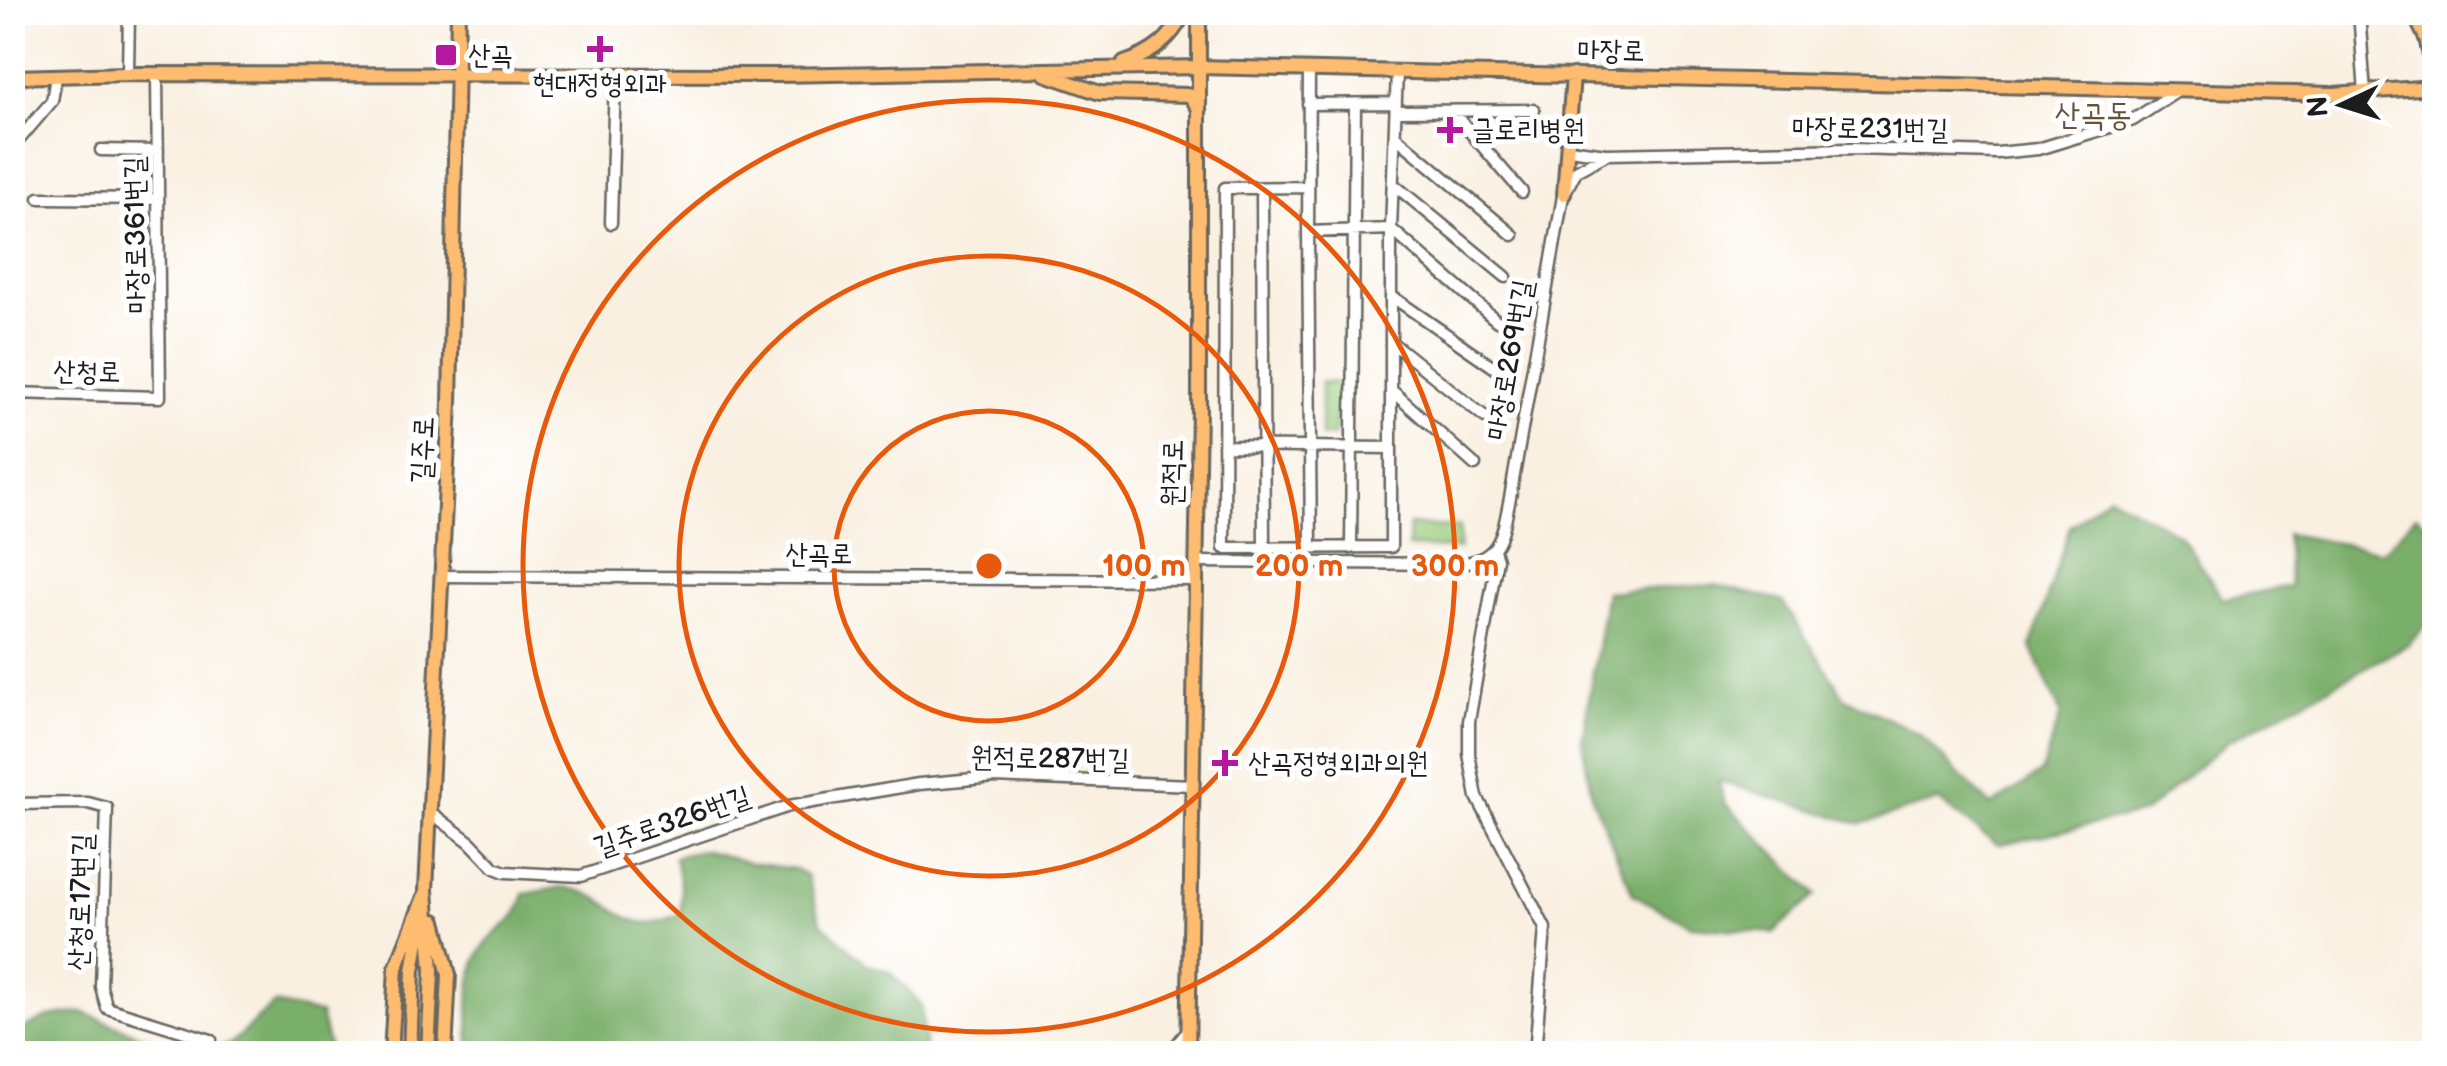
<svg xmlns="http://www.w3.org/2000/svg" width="2447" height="1066" font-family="'Balsamiq Sans','Poor Story',sans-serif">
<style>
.green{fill:#99cb7b;stroke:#5a744c;stroke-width:2.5}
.forest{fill:#7aaf6b;stroke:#4b6644;stroke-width:2.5}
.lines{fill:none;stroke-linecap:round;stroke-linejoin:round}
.minor-casing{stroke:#696661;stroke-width:15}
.major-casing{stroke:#696661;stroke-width:18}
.minor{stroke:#fff;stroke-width:10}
.major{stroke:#fdbc6f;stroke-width:12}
.ring{fill:none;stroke:#e8590c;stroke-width:5}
.poi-dot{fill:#b5179e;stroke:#fff;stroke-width:4}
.labels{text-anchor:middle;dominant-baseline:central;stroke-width:10;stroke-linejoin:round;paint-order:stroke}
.street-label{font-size:28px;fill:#1c1c1c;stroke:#fff}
.poi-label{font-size:28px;fill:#1c1c1c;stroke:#fff;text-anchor:start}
.quarter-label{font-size:32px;fill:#65523a;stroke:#fff}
.centre{fill:#e8590c;stroke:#fff;stroke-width:5}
.ring-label{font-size:30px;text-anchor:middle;font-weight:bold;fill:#e8590c;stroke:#fff;stroke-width:10;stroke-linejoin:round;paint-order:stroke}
</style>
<rect width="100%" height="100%" fill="#fff"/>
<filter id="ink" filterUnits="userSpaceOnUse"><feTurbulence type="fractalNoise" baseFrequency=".01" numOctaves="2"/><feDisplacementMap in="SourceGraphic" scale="20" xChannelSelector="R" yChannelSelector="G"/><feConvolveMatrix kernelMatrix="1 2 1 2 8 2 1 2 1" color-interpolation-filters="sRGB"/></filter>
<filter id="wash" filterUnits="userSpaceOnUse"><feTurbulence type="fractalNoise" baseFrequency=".0048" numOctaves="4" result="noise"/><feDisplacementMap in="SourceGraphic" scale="40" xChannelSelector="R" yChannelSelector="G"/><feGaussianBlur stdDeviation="2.25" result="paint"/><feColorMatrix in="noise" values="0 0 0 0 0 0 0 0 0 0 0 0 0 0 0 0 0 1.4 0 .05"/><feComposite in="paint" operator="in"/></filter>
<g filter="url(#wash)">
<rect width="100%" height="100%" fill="#f9f0e1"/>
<path class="green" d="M 1321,382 L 1339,383 L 1335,435 L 1321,436 Z
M 1409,525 L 1460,527 L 1459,549 L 1408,547 Z"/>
<path class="forest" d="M 2109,495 L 2180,535 L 2223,599 L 2290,586 L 2286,534 L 2384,551 L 2416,515 L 2434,531 L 2434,616 L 2409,644 L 2227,742 L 2144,813 L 1998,845 L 1939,801 L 1860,824 L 1718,781 L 1725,803 L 1816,895 L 1773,933 L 1691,926 L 1633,894 L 1592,797 L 1582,740 L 1606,592 L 1714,585 L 1782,601 L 1845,698 L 1918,733 L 1991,806 L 2041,773 L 2061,714 L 2031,647 L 2070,526 Z
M 703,850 L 750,863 L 795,869 L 807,876 L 821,923 L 868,965 L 889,971 L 921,1004 L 926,1053 L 470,1053 C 470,1019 463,972 486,944 C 503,923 518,923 524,894 C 539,892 558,886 572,889 C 620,898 625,942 681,913 L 681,891 L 675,857 Z
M 274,1004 L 320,1014 L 330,1053 L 199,1053 L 230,1044 Z
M 82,1012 L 185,1053 L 13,1053 L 13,1034 L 48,1017 Z"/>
</g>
<g filter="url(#ink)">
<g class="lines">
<g class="minor-casing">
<path id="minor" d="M 2359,12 L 2365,93
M 1309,69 L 1308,232 L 1391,229 L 1397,71
M 128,74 L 129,12
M 1308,104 L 1396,103
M 1396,111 L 1534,110
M 1452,111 L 1522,192
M 1395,136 L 1513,235
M 12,148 L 52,101 L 56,77
M 1569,149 L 1606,154
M 101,150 L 158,151
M 1393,184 L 1506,277
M 1308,187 L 1225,188 L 1224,548 L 1391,547 L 1391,229
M 1262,188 L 1264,548
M 39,198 L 158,199
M 611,223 L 615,75
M 1391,229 L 1497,321
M 1308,232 L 1311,548
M 1391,296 L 1498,370
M 1391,342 L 1485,417
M 1391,390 L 1475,465
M 12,393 L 160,397 L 157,74
M 1224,446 L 1391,448
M 1351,548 L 1355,104
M 1494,550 L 1497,559 L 1469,721 L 1469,754 L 1477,797 L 1545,928 L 1535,1054
M 1196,562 L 1457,564 C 1501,561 1502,536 1510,498 L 1563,196 L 1576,171 L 1607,154 L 1852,149 L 1997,153 L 2038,149 L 2133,120 L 2179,90
M 442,576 L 1196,580
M 12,804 L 88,803 L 107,808 L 101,987 L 107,1008 L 211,1040
M 430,812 L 470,842 L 495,868 L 505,872 L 581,876 L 789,806 L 919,784 L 995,777 L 1192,785
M 1169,1054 L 1188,1031"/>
</g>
<g class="major-casing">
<path id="major" d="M 2413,12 L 2426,38 L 2434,74
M 1124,63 C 1154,53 1170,40 1185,12
M 1045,74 L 1100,93 L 1190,95 L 1199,109
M 12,77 L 128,74 L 779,75 L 1200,67 L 2333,94 L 2434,87
M 1564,194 L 1573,75
M 435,921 L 449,975 L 445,1054
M 391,1054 L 396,968 L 424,897
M 410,1054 L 413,971 L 422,917
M 428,1054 L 432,971 L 426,890 L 450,403 L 458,12
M 1188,1054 L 1199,409 L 1199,12"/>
</g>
<use href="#minor" class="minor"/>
<use href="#major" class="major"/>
</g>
</g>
<g class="ring">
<circle cx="989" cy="566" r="155"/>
<circle cx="989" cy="566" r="310"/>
<circle cx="989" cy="566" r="466"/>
</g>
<g class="poi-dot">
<path d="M595 34h10v10h10v10h-10v10h-10v-10h-10v-10h10z"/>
<rect x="434" y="43" width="24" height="24" rx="5"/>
<path d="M1445 115h10v10h10v10h-10v10h-10v-10h-10v-10h10z"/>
<path d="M1220 748h10v10h10v10h-10v10h-10v-10h-10v-10h10z"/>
</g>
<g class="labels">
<g class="street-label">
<text transform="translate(1611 51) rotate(1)">마장로</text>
<text transform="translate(1870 129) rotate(1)">마장로231번길</text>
<text transform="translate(136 235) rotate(-91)">마장로361번길</text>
<text transform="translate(1510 360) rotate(-80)">마장로269번길</text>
<text transform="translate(87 372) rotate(1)">산청로</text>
<text transform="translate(423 450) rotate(-87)">길주로</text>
<text transform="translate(1173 473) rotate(-89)">원적로</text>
<text x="819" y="554">산곡로</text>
<text transform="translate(1050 759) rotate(1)">원적로287번길</text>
<text transform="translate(672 822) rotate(-19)">길주로326번길</text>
<text transform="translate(81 902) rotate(-88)">산청로17번길</text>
</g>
<g class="poi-label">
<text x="468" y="55">산곡</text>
<text x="600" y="84" text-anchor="middle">현대정형외과</text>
<text x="1472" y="130">글로리병원</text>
<text x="1248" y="763">산곡정형외과의원</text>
</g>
<g class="quarter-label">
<text x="2093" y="115">산곡동</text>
</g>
</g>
<circle cx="989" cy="566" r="15" class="centre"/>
<g class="ring-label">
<text x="1144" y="576">100 m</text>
<text x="1299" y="576">200 m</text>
<text x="1455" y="576">300 m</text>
</g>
<rect width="2447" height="1066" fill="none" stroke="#fff" stroke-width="50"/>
<g transform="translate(2342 105) rotate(266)" stroke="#ffffff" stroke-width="8" paint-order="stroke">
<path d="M0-8L18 38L0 25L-18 38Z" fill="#1c1c1c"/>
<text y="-15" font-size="28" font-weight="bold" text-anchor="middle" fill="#1c1c1c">N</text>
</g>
</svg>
